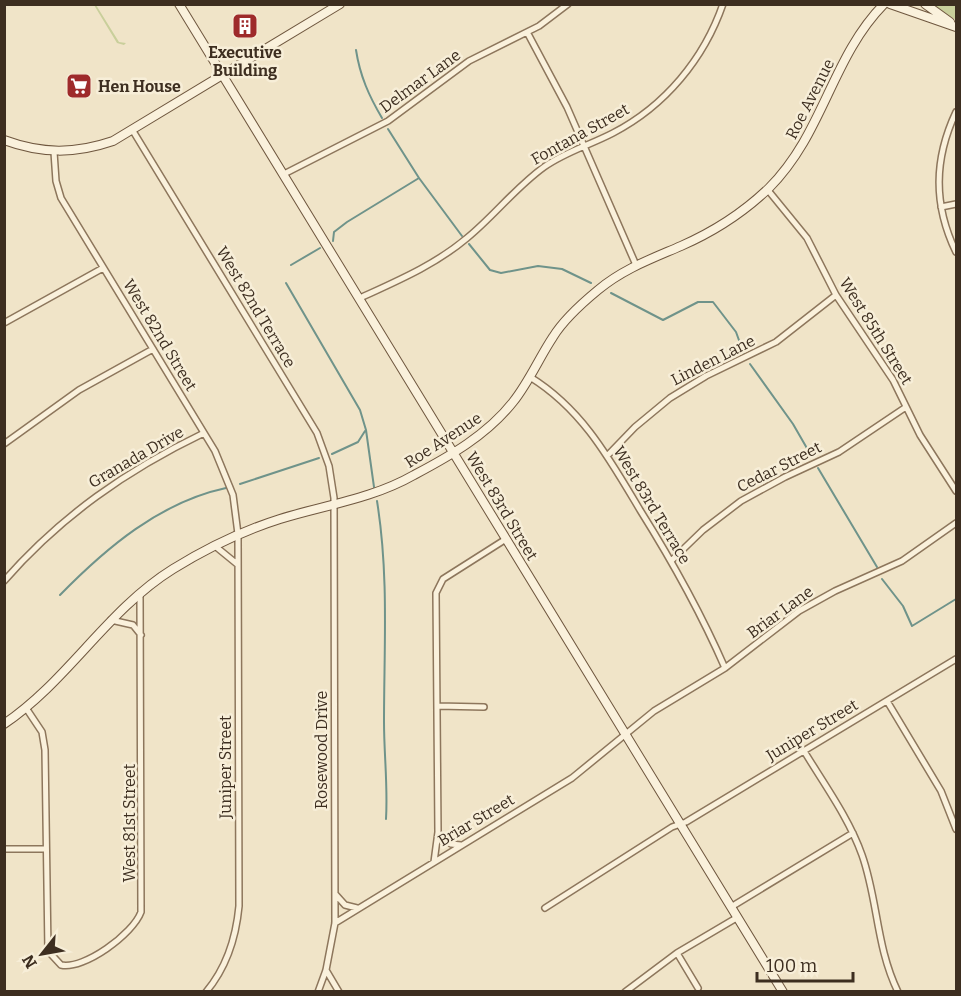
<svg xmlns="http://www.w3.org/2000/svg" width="961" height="996" font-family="Bitter,serif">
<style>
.green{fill:#c9cf9b}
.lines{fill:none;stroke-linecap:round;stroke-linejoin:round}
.stream{stroke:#6f938a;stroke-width:2}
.street-casing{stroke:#8d765c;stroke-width:8}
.secondary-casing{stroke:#6f573f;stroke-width:10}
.street{stroke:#faf1dc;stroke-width:5}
.secondary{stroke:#faf1dc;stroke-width:8}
.labels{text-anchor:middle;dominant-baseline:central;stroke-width:5;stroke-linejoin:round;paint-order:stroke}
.poi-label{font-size:16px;font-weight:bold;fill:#3d2e20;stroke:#f7eed8}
.street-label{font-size:16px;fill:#3d2e20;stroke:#f7eed8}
</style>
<rect width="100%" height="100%" fill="#f0e4c8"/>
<path class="green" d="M 94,5 L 96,5 L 119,42 L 126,43 L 124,45 L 117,43 Z
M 933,5 L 956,5 L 956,20 L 935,6 Z"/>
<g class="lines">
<path class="stream" d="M 356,50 C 360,76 369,96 382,118
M 419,178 L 462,236
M 333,241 L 334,232 L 347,222 L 419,178 L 388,129
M 469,244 L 490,270 L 501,273 L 538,266 L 562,269 L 591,283
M 291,265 L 320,248
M 286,283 L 360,410 L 366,430 L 374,487
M 611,293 L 663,320 L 698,302 L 713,302 L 736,332 L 744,354
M 750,364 L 793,424 L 812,457
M 332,454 L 358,442 L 365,431
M 818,468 L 877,567
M 240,484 L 319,458
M 377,501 C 389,575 384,648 384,722 C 384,755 388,786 386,819
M 882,579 L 903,606 L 912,626 L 956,599
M 60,595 C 106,548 160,502 226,488"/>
<g class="street-casing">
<path id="street" d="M 527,32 L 567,107 L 636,265
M 956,112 C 934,159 933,204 956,252
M 133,131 L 317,433 L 329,466 L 334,498 L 335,923 L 326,970 L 318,992
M 54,152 L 56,181 L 61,198 L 215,451 L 233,495 L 238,534 L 239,906 C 236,938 227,967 206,992
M 284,174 L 388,121 L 469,61 L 539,26 L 568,4
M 767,189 L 807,238 L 836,295 L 893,380 L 920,435 L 956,491
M 941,207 L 956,204
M 360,298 C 397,281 435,265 467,238 C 494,216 515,188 544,167 C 565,152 590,145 613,133 C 665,106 704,59 723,4
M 4,323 L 103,268
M 530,377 C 582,409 609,458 640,510 C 672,561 701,613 725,668
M 4,444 L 79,390 L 153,349
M 607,456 L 635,427 L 670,398 L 706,376 L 776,342 L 836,295
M 215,546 L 237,564
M 671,561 L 703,530 L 741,501 L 785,477 L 839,452 L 906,407
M 4,581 C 61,516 127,470 204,433
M 111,620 L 133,625 L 141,635
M 887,701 L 941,791 L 956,829
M 437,706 L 484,707
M 26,708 L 42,732 L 45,750 L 48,951 L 61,965 C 84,970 133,934 141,912 L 140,594
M 804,751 C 824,784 849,818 862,855 C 878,900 876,947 898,992
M 439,834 L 451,844 L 461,845
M 4,849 L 46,849
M 434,862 L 438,832 L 436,593 L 443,579 L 506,539
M 336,895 L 345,905 L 357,908
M 731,907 L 853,833
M 545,908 L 672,827 L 686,822 L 956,659
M 335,923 L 572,778 L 654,711 L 725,668 L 799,611 L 835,591 L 902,561 L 956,523
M 677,953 L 698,988
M 326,970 L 339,992
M 625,992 L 677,953 L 738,917"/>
</g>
<g class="secondary-casing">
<path id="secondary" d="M 179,4 L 783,992
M 890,4 L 956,27
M 925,4 L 950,22
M 4,140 C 42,154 75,154 113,141 L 340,4
M 4,724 C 68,681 107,610 173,569 C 207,548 242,531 280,519 C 325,505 372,499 414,475 C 450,456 487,435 513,402 C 529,382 539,358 553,337 C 564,319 581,304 598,290 C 623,269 651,259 681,246 C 713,232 743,213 769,188 C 824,133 831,58 884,4"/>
</g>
<use href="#street" class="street"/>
<use href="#secondary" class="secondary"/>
</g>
<defs>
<g id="building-square" transform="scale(1.35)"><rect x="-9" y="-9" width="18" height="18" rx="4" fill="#9e2a2b" stroke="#f7eed8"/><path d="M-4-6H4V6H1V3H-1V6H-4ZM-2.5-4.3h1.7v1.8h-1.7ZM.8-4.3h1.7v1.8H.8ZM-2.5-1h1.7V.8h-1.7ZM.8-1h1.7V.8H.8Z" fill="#fff"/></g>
<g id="supermarket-square" transform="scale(1.35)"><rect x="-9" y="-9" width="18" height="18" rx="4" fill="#9e2a2b" stroke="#f7eed8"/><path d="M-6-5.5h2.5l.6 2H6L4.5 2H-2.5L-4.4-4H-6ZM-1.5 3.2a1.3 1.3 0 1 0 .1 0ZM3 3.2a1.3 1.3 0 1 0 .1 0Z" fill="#fff"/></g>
</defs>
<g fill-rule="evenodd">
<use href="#building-square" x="245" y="26"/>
<use href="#supermarket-square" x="79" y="86"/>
</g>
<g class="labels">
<g class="poi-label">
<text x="245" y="52">Executive<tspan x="245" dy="18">Building</tspan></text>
<text x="98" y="86" text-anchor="start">Hen House</text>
</g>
<g class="street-label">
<text transform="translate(420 81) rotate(-36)">Delmar Lane</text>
<text transform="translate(810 99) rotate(-63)">Roe Avenue</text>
<text transform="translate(580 134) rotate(-29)">Fontana Street</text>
<text transform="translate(256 307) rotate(59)">West 82nd Terrace</text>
<text transform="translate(876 331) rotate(58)">West 85th Street</text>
<text transform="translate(160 335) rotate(59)">West 82nd Street</text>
<text transform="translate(713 360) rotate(-27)">Linden Lane</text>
<text transform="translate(443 440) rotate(-33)">Roe Avenue</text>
<text transform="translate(136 457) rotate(-30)">Granada Drive</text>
<text transform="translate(779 467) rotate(-27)">Cedar Street</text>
<text transform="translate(652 505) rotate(59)">West 83rd Terrace</text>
<text transform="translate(502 506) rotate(59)">West 83rd Street</text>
<text transform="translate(780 612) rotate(-36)">Briar Lane</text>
<text transform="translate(812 730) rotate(-31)">Juniper Street</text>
<text transform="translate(321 750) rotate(-90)">Rosewood Drive</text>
<text transform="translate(225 767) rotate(-90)">Juniper Street</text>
<text transform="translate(476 820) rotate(-31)">Briar Street</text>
<text transform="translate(129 823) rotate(-90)">West 81st Street</text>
</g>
</g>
<rect width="961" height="996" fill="none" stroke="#3d2e20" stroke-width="12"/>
<g transform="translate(42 954) rotate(239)" stroke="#f7eed8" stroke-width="4.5" paint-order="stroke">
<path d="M0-4.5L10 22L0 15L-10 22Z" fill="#3d2e20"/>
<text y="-9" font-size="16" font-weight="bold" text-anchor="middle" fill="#3d2e20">N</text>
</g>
<path d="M757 972v9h96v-9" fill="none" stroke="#3d2e20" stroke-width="3"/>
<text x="766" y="972" font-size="18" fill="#3d2e20" stroke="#f7eed8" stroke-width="4.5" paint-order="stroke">100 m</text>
</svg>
